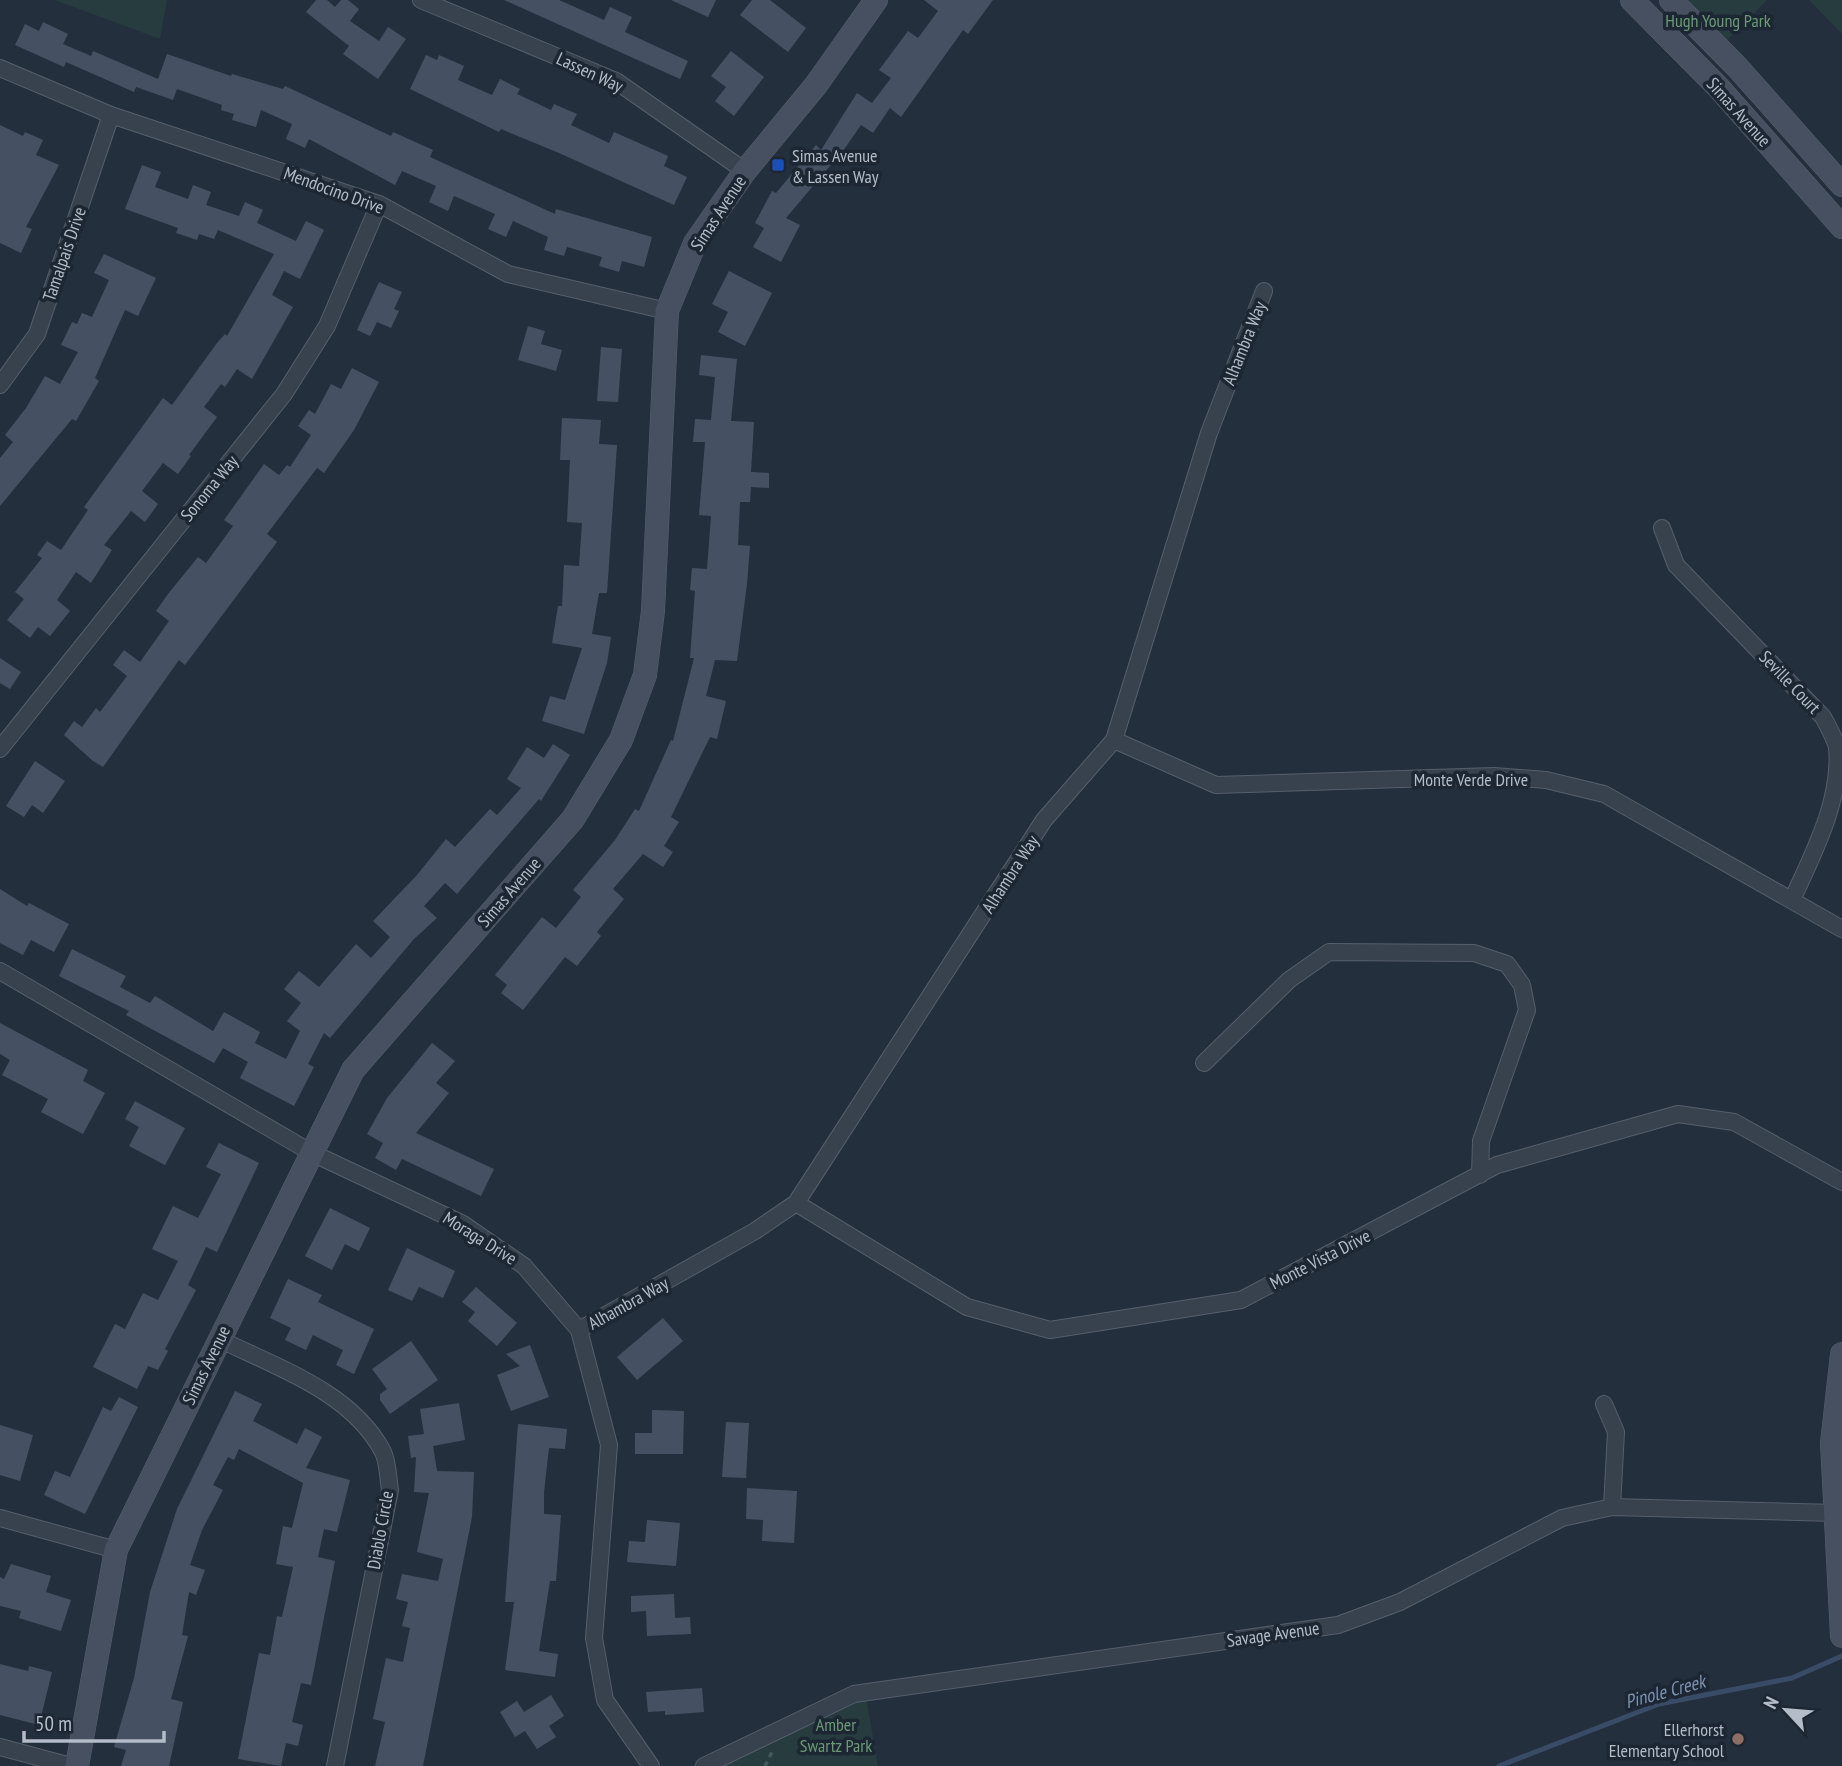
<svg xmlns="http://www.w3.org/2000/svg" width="1842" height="1766" font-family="'PT Sans Narrow',sans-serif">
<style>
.green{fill:#263c3f}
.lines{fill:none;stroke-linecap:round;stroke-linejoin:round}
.stream{stroke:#394c67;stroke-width:5}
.building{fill:#455162}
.street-casing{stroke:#565f6c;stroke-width:18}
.secondary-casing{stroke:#565f6c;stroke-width:24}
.path{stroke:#44595c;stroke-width:3.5;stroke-dasharray:5 5;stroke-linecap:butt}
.street{stroke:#38414e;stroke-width:16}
.secondary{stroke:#465061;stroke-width:23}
.transit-dot{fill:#1a4fb4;stroke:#1d2633;stroke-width:2.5}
.education-dot{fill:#8d6e63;stroke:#1d2633;stroke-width:2.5}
.labels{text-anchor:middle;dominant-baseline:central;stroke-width:7;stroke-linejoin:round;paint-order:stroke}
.park-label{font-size:18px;fill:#6b9a76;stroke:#1d2633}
.street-label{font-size:18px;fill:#b4bcc9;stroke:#1d2633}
.poi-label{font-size:18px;fill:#b4bcc9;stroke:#1d2633;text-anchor:start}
.water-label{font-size:19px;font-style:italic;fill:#7c92b1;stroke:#1d2633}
</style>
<rect width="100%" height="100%" fill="#242f3e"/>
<path class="green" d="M 55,0 L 167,0 L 160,39 Z
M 1671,0 L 1767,0 L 1719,48 Z
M 1809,0 L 1842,0 L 1842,34 Z
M 866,1697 L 878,1766 L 700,1766 L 766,1726 L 804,1711 Z"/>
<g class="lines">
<path class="stream" d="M 1499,1766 L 1659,1704 L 1792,1678 L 1842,1656"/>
</g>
<path class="building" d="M 316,0 L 327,0 L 335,7 L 341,0 L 348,0 L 359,9 L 350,21 L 379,41 L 388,27 L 406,39 L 378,79 L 343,54 L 349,46 L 306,12 Z
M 504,0 L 559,0 L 604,20 L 610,7 L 632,17 L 625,32 L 688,61 L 680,79 Z
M 671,0 L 716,0 L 708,17 Z
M 752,0 L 770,0 L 806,28 L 788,52 L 740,15 Z
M 924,0 L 993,0 L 968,34 L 963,30 L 901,117 L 890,108 L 873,133 L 861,125 L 845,148 L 786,218 L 800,225 L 781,262 L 753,247 L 764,228 L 755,223 L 772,191 L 776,193 L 816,145 L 821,150 L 857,93 L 872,103 L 891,78 L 879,70 L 908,31 L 918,38 L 938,11 Z
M 43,22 L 68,34 L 63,44 L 91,56 L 93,51 L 158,79 L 167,54 L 231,76 L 232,74 L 283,89 L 285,86 L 391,136 L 393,132 L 433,150 L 430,157 L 555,214 L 556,209 L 652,237 L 644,267 L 622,261 L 619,272 L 599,266 L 602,257 L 567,247 L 564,256 L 544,250 L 548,237 L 513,221 L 506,237 L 488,229 L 495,214 L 454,196 L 448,211 L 429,202 L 436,186 L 402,171 L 395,185 L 309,139 L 305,148 L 286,139 L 292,124 L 261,110 L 256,127 L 232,120 L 234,114 L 221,110 L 222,105 L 177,89 L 173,100 L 136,87 L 134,92 L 66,62 L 64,67 L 15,45 L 25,24 L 39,31 Z
M 731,51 L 764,77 L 734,116 L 715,101 L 726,87 L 711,76 Z
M 426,55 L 437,60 L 439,55 L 464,66 L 458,80 L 492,95 L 500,79 L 520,89 L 517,94 L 551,110 L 554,104 L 577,114 L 571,125 L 609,143 L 614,132 L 668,156 L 664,166 L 687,177 L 674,205 L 559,153 L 501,129 L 499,132 L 410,89 Z
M 0,125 L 23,136 L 25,132 L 43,140 L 36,155 L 59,165 L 26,227 L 32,229 L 21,253 L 0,243 Z
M 142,165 L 161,172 L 155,187 L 188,199 L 193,185 L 211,192 L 206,205 L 239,216 L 245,202 L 263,210 L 257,223 L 296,241 L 306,221 L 324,230 L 300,279 L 284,271 L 272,295 L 293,307 L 252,379 L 237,369 L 225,387 L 221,384 L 204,407 L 217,417 L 189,455 L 191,456 L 178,474 L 163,463 L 142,491 L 158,504 L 145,522 L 131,511 L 104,545 L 112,550 L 91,583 L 76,572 L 57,600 L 70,611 L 50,636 L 38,627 L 30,638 L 7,620 L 24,599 L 15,592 L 42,558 L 37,555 L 47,541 L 61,550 L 88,510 L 84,507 L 163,398 L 172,405 L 217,343 L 225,334 L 227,336 L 274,254 L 218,230 L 214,239 L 199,234 L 197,240 L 176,233 L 178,228 L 125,209 Z
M 104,254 L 156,278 L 138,316 L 125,310 L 95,378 L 99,381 L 76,421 L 72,419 L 0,506 L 0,458 L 13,442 L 5,435 L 26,408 L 45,376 L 60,384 L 78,352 L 61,345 L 72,322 L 77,324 L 82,313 L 92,317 L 109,280 L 94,273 Z
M 729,271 L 772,293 L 745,346 L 718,332 L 728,312 L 712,304 Z
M 379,282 L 402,292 L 394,309 L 399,311 L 391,328 L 377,322 L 370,336 L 357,330 Z
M 528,326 L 545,331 L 541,344 L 562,350 L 556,371 L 518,360 Z
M 601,347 L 622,349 L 618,402 L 597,401 Z
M 701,355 L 737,359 L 731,421 L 754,422 L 751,472 L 769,473 L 769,488 L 751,487 L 750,502 L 740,502 L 738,545 L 750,546 L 747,584 L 737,661 L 715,660 L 706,696 L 726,701 L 717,739 L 710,737 L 671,817 L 679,822 L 664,846 L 673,852 L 663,867 L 643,854 L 613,889 L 624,899 L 597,932 L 601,936 L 577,966 L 565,957 L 523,1010 L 501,993 L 507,985 L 495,975 L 542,917 L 556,928 L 581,897 L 573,890 L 615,840 L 635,809 L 639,811 L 671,740 L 673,741 L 694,658 L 690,658 L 695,591 L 690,590 L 692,568 L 707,569 L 711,516 L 699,515 L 705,442 L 693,442 L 695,419 L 711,420 L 715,377 L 699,375 Z
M 352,368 L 379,382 L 354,430 L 324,473 L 317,468 L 267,534 L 277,542 L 185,665 L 179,660 L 103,767 L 93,761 L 64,735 L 74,721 L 82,727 L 96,708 L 100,712 L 127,676 L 113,665 L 124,650 L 140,662 L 169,621 L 156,611 L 168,594 L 198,557 L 206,563 L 233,526 L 224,520 L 264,464 L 279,475 L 287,465 L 290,467 L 311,435 L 298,426 L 309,410 L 315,414 L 331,384 L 341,389 Z
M 562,418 L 601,420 L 599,444 L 617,445 L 607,593 L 599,593 L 592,634 L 611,637 L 607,663 L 584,734 L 542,721 L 550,696 L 565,700 L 582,648 L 552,643 L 558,606 L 562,606 L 564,565 L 579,566 L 582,523 L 567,522 L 570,460 L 560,460 Z
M 0,658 L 21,672 L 10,689 L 0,683 Z
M 553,744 L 570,755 L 541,801 L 539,799 L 457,894 L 445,883 L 424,906 L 437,918 L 414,939 L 330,1038 L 324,1033 L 308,1064 L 314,1067 L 294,1106 L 240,1078 L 248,1062 L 223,1048 L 214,1063 L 126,1015 L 129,1011 L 59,976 L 72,949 L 126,976 L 120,987 L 150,1003 L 155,996 L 213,1031 L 224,1012 L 260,1032 L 255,1043 L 286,1059 L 300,1031 L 287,1021 L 301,1003 L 284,989 L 299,971 L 319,987 L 356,944 L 371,958 L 390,937 L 373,921 L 417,875 L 446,839 L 455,847 L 490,809 L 497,815 L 521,788 L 507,779 L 527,747 L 544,758 Z
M 35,761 L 65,781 L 43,813 L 32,805 L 24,817 L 6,806 Z
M 0,889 L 27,906 L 29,903 L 69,924 L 54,952 L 31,940 L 23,955 L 0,943 Z
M 0,1023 L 88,1070 L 83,1081 L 105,1093 L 83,1134 L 41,1112 L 48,1099 L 2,1075 L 10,1060 L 0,1054 Z
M 432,1043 L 455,1061 L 436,1083 L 449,1093 L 416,1133 L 494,1169 L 481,1196 L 402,1159 L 396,1170 L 375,1158 L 383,1143 L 367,1134 L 387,1098 Z
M 135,1101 L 185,1128 L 165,1165 L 129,1146 L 139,1127 L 125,1119 Z
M 219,1143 L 259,1163 L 217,1252 L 206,1247 L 188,1285 L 196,1290 L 165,1349 L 168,1351 L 158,1370 L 148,1366 L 137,1389 L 93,1367 L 115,1324 L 125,1329 L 143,1293 L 158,1300 L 178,1261 L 152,1249 L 173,1206 L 198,1218 L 221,1174 L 206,1167 Z
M 330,1208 L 370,1228 L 359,1251 L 345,1244 L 332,1270 L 305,1256 Z
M 407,1248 L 455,1271 L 443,1298 L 419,1287 L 412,1301 L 388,1290 Z
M 288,1279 L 322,1295 L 318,1302 L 374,1329 L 354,1374 L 336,1365 L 343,1350 L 313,1335 L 306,1350 L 285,1340 L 291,1328 L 270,1318 Z
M 476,1287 L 517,1323 L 497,1346 L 468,1321 L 475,1312 L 462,1302 Z
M 663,1318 L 683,1341 L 637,1380 L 617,1357 Z
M 411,1341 L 438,1380 L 390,1414 L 380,1400 L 380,1394 L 387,1389 L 372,1369 Z
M 530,1345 L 549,1397 L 511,1411 L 497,1375 L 520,1366 L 506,1354 Z
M 235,1391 L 262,1404 L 253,1421 L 297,1444 L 305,1428 L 322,1437 L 306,1468 L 350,1480 L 337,1532 L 324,1529 L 318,1557 L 335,1561 L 311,1685 L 301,1683 L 292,1722 L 303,1725 L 298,1746 L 286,1743 L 281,1766 L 238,1759 L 259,1653 L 270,1655 L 277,1616 L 282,1617 L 293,1567 L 276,1564 L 283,1526 L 292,1528 L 303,1483 L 239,1449 L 234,1460 L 228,1457 L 213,1485 L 223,1490 L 202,1530 L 190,1565 L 205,1570 L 196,1595 L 189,1592 L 182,1635 L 188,1636 L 171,1699 L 183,1702 L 169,1766 L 121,1766 L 126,1750 L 114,1747 L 134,1678 L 150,1592 L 177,1509 Z
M 119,1397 L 138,1407 L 85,1514 L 44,1495 L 55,1471 L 70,1477 L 103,1407 L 111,1411 Z
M 459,1403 L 465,1440 L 433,1446 L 437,1471 L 474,1472 L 472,1517 L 423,1766 L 375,1766 L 385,1722 L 373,1719 L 386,1658 L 403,1662 L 410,1628 L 402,1626 L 408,1602 L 396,1599 L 402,1574 L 438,1581 L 443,1559 L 417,1552 L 429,1493 L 414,1492 L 416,1457 L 411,1458 L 408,1436 L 424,1434 L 420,1409 Z
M 652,1410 L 684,1411 L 683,1454 L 635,1454 L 635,1433 L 652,1433 Z
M 726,1422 L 749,1423 L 746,1478 L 722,1477 Z
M 518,1424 L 567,1429 L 565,1449 L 549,1448 L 544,1492 L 544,1514 L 561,1515 L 556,1581 L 550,1581 L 539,1651 L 558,1654 L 555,1677 L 505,1670 L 514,1602 L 505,1602 Z
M 0,1425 L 33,1435 L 20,1481 L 0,1475 Z
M 747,1488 L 797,1491 L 794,1543 L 762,1541 L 763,1520 L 746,1519 Z
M 647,1520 L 680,1523 L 676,1566 L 627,1562 L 629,1541 L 645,1542 Z
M 11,1564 L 51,1576 L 46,1592 L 71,1600 L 61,1631 L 19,1618 L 21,1611 L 0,1606 L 0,1577 L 4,1579 Z
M 674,1594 L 675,1618 L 690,1617 L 691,1634 L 647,1636 L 646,1611 L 631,1612 L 631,1596 Z
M 0,1664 L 28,1671 L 29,1666 L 52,1672 L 39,1725 L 0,1715 Z
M 702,1688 L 704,1712 L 665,1715 L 665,1711 L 648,1712 L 646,1692 Z
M 551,1695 L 564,1716 L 549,1726 L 556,1737 L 537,1749 L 525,1731 L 515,1737 L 500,1712 L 517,1701 L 524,1712 Z"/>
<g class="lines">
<g class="street-casing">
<path id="street" d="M 421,0 L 616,81 L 745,171
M 0,68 L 111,115 L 379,204 L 508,274 L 667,311
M 0,385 L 37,334 L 111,115
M 1662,528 L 1676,565 L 1823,717 C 1828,726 1834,737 1837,747 C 1842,800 1813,854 1792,900
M 1114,740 L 1216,785 L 1494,776 L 1546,780 L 1604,794 L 1842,929
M 0,749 L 284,394 L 327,326 L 379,204
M 0,971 L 312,1153 L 463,1224 L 524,1266 L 579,1330 L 609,1445 L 594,1638 L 605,1700 L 651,1766
M 1204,1063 L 1289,980 L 1329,952 L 1474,953 L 1507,964 L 1522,985 L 1527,1010 L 1481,1141 L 1480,1175
M 796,1203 L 967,1307 L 1050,1330 L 1241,1300 L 1497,1165 L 1678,1114 L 1734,1122 L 1842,1182
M 579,1330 L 755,1231 L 796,1203 L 1044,820 L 1114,740 L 1209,433 L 1264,291
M 219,1339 C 276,1367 352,1392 383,1452 C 388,1462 388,1478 390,1490 L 335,1766
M 1604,1404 L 1616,1432 L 1612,1507
M 0,1518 L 116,1550
M 0,1747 L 71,1766
M 704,1766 L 854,1694 L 1338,1625 L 1400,1602 L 1562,1518 L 1612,1507 L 1836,1513"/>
</g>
<g class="secondary-casing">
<path id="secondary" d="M 1632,0 L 1718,87 L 1842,227
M 1671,0 L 1738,68 L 1842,185
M 1842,1354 L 1832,1443 L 1842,1636
M 77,1766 L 116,1550 L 353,1070 L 573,819 L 621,740 L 645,675 L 653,611 L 667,311 L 695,243 L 745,171 L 816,85 L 876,0"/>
</g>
<path class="path" d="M 765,1766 L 772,1752"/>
<use href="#street" class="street"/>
<use href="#secondary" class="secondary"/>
</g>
<rect class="transit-dot" x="771" y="158" width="14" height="14" rx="3.5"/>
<circle class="education-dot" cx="1738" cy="1739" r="7"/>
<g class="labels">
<g class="park-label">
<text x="1718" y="20">Hugh Young Park</text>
<text x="836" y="1724">Amber<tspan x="836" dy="21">Swartz Park</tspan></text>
</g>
<g class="street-label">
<text transform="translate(590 72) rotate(25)">Lassen Way</text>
<text transform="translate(1739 112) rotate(48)">Simas Avenue</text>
<text transform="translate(334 190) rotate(20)">Mendocino Drive</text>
<text transform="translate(718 213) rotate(-57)">Simas Avenue</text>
<text transform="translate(64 254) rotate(-71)">Tamalpais Drive</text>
<text transform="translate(1244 343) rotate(-68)">Alhambra Way</text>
<text transform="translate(209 488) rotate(-51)">Sonoma Way</text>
<text transform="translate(1790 682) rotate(46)">Seville Court</text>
<text x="1471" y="779">Monte Verde Drive</text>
<text transform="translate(1010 874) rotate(-57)">Alhambra Way</text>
<text transform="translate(509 892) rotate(-49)">Simas Avenue</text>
<text transform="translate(480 1238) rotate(32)">Moraga Drive</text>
<text transform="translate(1320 1259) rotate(-27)">Monte Vista Drive</text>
<text transform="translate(628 1303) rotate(-29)">Alhambra Way</text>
<text transform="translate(206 1365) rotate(-64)">Simas Avenue</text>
<text transform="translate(380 1530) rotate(-80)">Diablo Circle</text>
<text transform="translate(1273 1634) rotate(-8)">Savage Avenue</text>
</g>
<g class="poi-label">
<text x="792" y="155">Simas Avenue<tspan x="792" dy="21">&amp; Lassen Way</tspan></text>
<text x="1724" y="1729" text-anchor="end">Ellerhorst<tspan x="1724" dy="21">Elementary School</tspan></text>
</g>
<g class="water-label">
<text transform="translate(1665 1691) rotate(-15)">Pinole Creek</text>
</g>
</g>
<g transform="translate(1786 1710) rotate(296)" stroke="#1d2633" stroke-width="5" paint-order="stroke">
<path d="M0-5L12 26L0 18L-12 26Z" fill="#b4bcc9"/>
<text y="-10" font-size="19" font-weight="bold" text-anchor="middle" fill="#b4bcc9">N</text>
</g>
<path d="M24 1731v10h140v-10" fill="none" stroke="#b4bcc9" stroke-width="3.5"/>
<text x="35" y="1731" font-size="21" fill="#b4bcc9" stroke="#1d2633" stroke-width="5" paint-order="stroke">50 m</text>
</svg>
